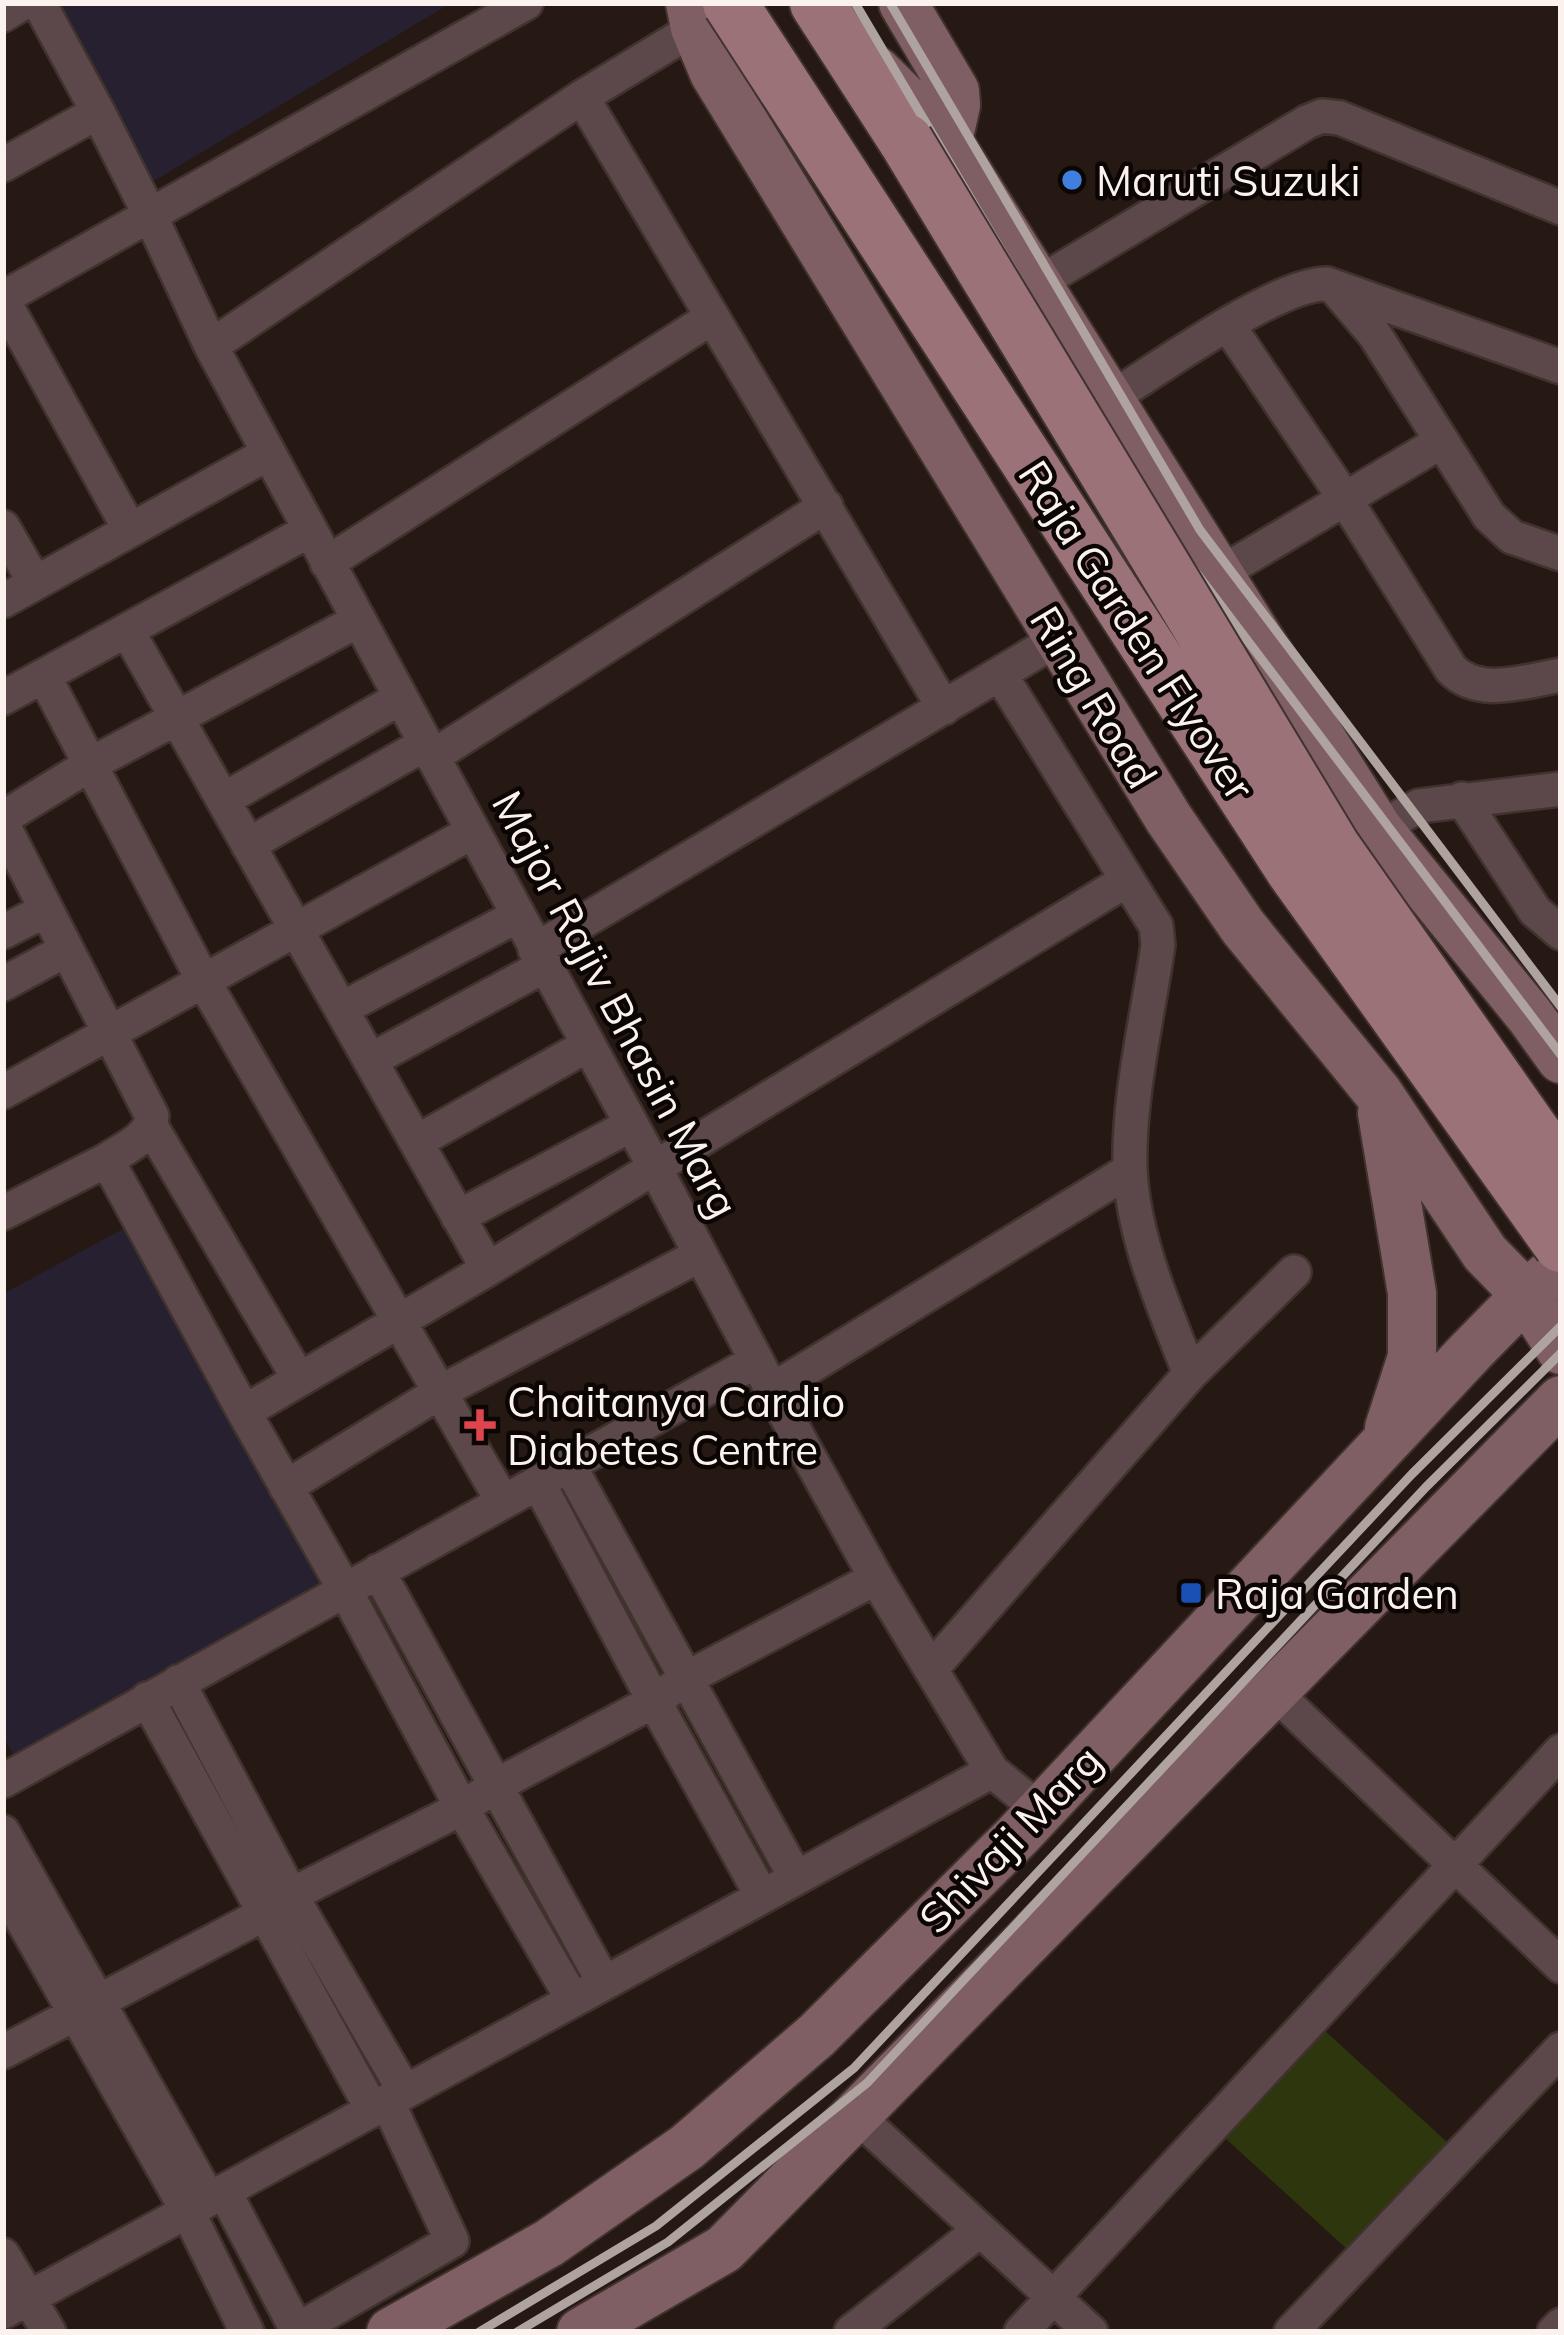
<svg xmlns="http://www.w3.org/2000/svg" width="1564" height="2335" font-family="Mulish,sans-serif">
<style>
.education{fill:#262030}
.green{fill:#2e360d}
.lines{fill:none;stroke-linecap:round;stroke-linejoin:round}
.street-casing{stroke:#40332d;stroke-width:38}
.secondary-casing{stroke:#40332d;stroke-width:52}
.primary-casing{stroke:#40332d;stroke-width:58}
.street{stroke:#5c474a;stroke-width:33}
.secondary{stroke:#7f5f63;stroke-width:48}
.primary{stroke:#9b7277;stroke-width:54}
.rail{stroke:#aea39f;stroke-width:9}
.primary-bridge-casing{stroke:#40332d;stroke-width:58;stroke-linecap:butt}
.primary-bridge{stroke:#9b7277;stroke-width:54}
.shop-dot{fill:#3f7fe0;stroke:#0b0604;stroke-width:4.5}
.health-dot{fill:#e0444e;stroke:#0b0604;stroke-width:4.5}
.transit-dot{fill:#1a4fb4;stroke:#0b0604;stroke-width:4.5}
.labels{text-anchor:middle;dominant-baseline:central;stroke-width:9;stroke-linejoin:round;paint-order:stroke}
.poi-label{font-size:42px;fill:#fbf1ed;stroke:#0b0604;text-anchor:start}
.street-label{font-size:42px;fill:#fbf1ed;stroke:#0b0604}
</style>
<rect width="100%" height="100%" fill="#261913"/>
<path class="education" d="M 56,3 L 451,3 L 152,182 Z
M 128,1226 L 326,1586 L 14,1756 L 3,1736 L 3,1294 Z"/>
<path class="green" d="M 1324,2030 L 1447,2142 L 1348,2250 L 1225,2138 Z"/>
<g class="lines">
<g class="street-casing">
<path id="street" d="M 39,3 L 98,112
M 3,15 L 23,3
M 582,97 L 944,708
M 3,165 L 98,112 L 150,215 L 211,346 L 654,1166 L 772,1390 L 876,1578 L 992,1771 L 1040,1810
M 1037,284 L 1307,122 L 1322,116 L 1340,118 L 1561,208
M 1335,288 L 1375,335 L 1489,516 L 1512,537 L 1561,554
M 3,298 L 526,3
M 3,300 L 130,530
M 1228,325 L 1345,499 L 1442,441
M 211,346 L 582,97 L 695,28
M 1110,399 C 1155,371 1279,282 1327,284 L 1561,367
M 3,527 L 35,583
M 327,563 L 711,318
M 1219,574 L 1345,499 L 1451,669 C 1479,698 1525,681 1561,675
M 3,601 L 269,453
M 127,630 L 488,1269
M 1000,674 L 1156,926 L 1158,945 C 1148,1015 1128,1097 1130,1168 C 1133,1239 1165,1309 1190,1374
M 44,676 L 203,980 L 503,1502
M 3,698 L 310,530
M 432,757 L 826,506
M 1462,799 L 1535,911 L 1561,933
M 223,800 L 400,698
M 3,818 L 91,764 L 359,620
M 3,825 L 152,1116 C 150,1139 124,1148 107,1160
M 1378,829 L 1419,806 L 1561,789
M 248,845 L 425,744
M 3,932 L 46,910
M 535,950 L 1058,639
M 3,984 L 66,950
M 341,1009 L 517,916
M 371,1060 L 544,966
M 3,1092 L 472,832
M 151,1126 L 299,1379
M 418,1141 L 588,1045
M 3,1213 L 107,1160 L 244,1412 L 345,1590 L 462,1808 L 573,2000
M 458,1217 L 631,1125
M 772,1390 L 1130,1170
M 244,1412 L 488,1269 L 1127,880
M 569,1465 L 796,1878
M 538,1482 L 654,1701 L 762,1896
M 286,1487 L 440,1392 L 700,1255
M 378,1571 L 604,1983
M 932,1668 L 1190,1374 L 1294,1272
M 178,1682 L 291,1895 L 405,2092
M 1274,1692 L 1561,1966
M 147,1699 L 372,2109
M 3,1781 L 756,1361
M 3,1832 L 209,2199
M 3,1886 L 187,2210 L 247,2332
M 3,2052 L 264,1914 L 291,1895 L 462,1808 L 497,1785 L 654,1701 L 687,1678 L 876,1578
M 856,2115 L 1091,2332
M 224,2191 L 297,2330 L 452,2241 L 387,2101
M 3,2255 L 49,2332
M 3,2312 L 992,1771
M 851,2332 L 980,2230
M 1021,2332 L 1561,1751
M 1291,2332 L 1561,2049
M 1554,2332 L 1561,2325"/>
</g>
<g class="secondary-casing">
<path id="secondary" d="M 690,3 L 695,28 L 714,73 L 1169,819 L 1243,927 L 1379,1094 L 1485,1253 L 1526,1295 L 1561,1350
M 903,3 L 955,91 L 956,105 L 948,141
M 877,71 L 948,141 L 1378,829 L 1530,1016 L 1561,1059
M 1382,1113 L 1412,1293 L 1412,1357 L 1389,1428
M 391,2332 L 549,2243 L 687,2147 L 817,2035 L 1017,1836 L 1471,1351 L 1526,1295 L 1561,1265
M 581,2332 L 724,2249 L 1561,1400"/>
</g>
<g class="primary-casing">
<path id="primary" d="M 817,3 L 906,141"/>
</g>
<use href="#street" class="street"/>
<use href="#secondary" class="secondary"/>
<use href="#primary" class="primary"/>
<path class="rail" d="M 855,3 L 1176,546 L 1561,1055
M 890,3 L 1200,530 L 1561,1007
M 479,2332 L 656,2226 L 854,2068 L 1412,1474 L 1561,1326
M 517,2332 L 668,2242 L 867,2083 L 1426,1487 L 1561,1353"/>
<g class="primary-bridge-casing">
<path id="primary-bridge" d="M 730,3 L 1293,870 L 1561,1245
M 906,141 L 1333,847 L 1561,1172"/>
</g>
<use href="#primary-bridge" class="primary-bridge"/>
</g>
<circle class="shop-dot" cx="1072" cy="180" r="12"/>
<path class="health-dot" d="M474 1407h12v12h12v12h-12v12h-12v-12h-12v-12h12z"/>
<rect class="transit-dot" x="1179" y="1581" width="24" height="24" rx="6"/>
<g class="labels">
<g class="poi-label">
<text x="1096" y="180">Maruti Suzuki</text>
<text x="507" y="1401">Chaitanya Cardio<tspan x="507" dy="48">Diabetes Centre</tspan></text>
<text x="1215" y="1593">Raja Garden</text>
</g>
<g class="street-label">
<text transform="translate(1137 630) rotate(57)">Raja Garden Flyover</text>
<text transform="translate(1094 697) rotate(59)">Ring Road</text>
<text transform="translate(616 1004) rotate(62)">Major Rajiv Bhasin Marg</text>
<text transform="translate(1010 1839) rotate(-46)">Shivaji Marg</text>
</g>
</g>
<rect width="1564" height="2335" fill="none" stroke="#fbf1ed" stroke-width="12"/>
</svg>
